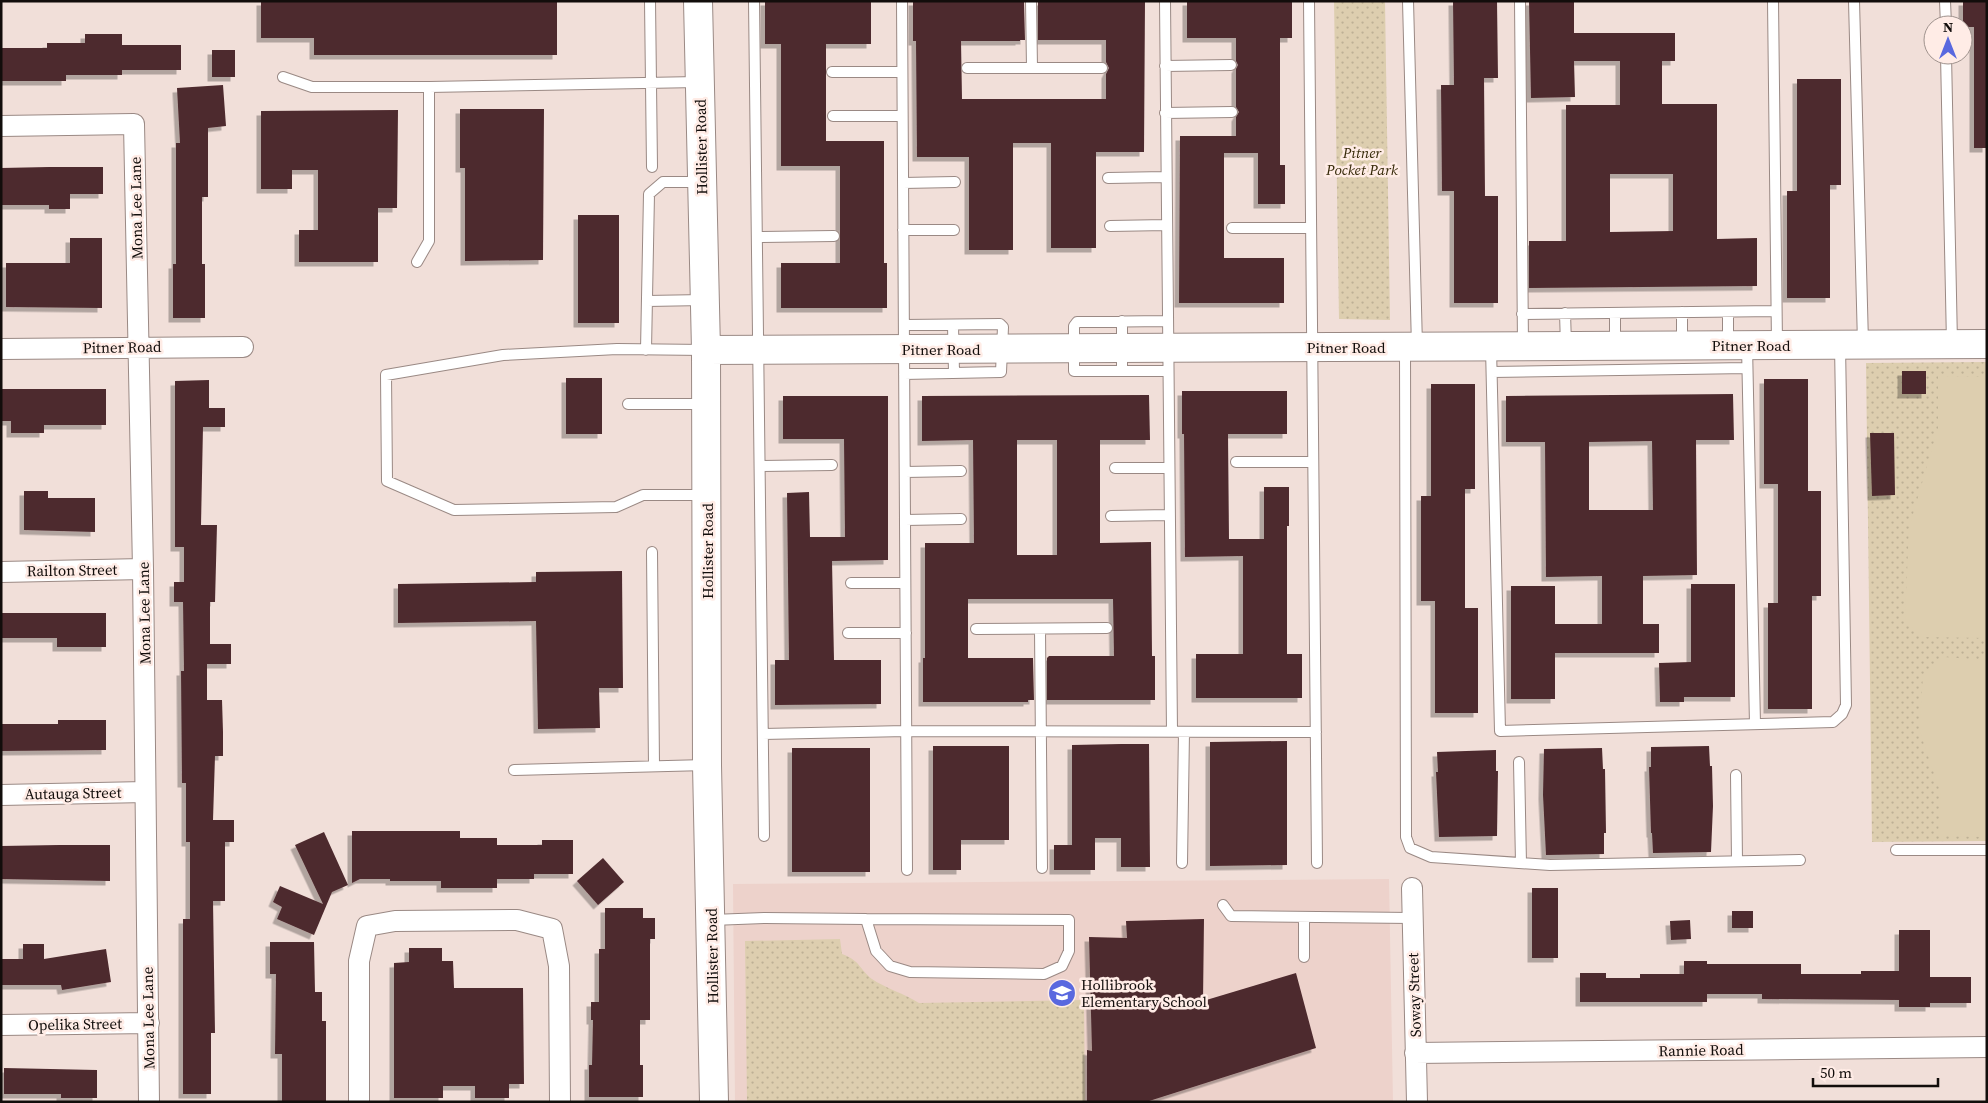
<svg xmlns="http://www.w3.org/2000/svg" width="1988" height="1103" font-family="'Source Serif 4',serif">
<style>
.built{fill:#edd2cb}
.park{fill:url(#park-dots)}
.pitch{fill:#ddceaf}
.building{fill:#4e2a2e;fill-rule:evenodd;filter:url(#shadow)}
.lines{fill:none;stroke-linecap:round;stroke-linejoin:round}
.lane-casing{stroke:#9a8984;stroke-width:12}
.street-casing{stroke:#9a8984;stroke-width:22}
.secondary-casing{stroke:#9a8984;stroke-width:30}
.lane{stroke:#fff;stroke-width:10}
.street{stroke:#fff;stroke-width:20}
.secondary{stroke:#fff;stroke-width:28}
.labels{text-anchor:middle;dominant-baseline:central;stroke-width:5;stroke-linejoin:round;paint-order:stroke}
.street-label{font-size:15px;fill:#120d0b;stroke:#ffece6}
.park-label{font-size:15px;font-style:italic;fill:#352807;stroke:#ffece6}
.poi-label{font-size:15px;fill:#120d0b;stroke:#ffece6;text-anchor:start}
</style>
<defs>
<pattern id="park-dots" width="8" height="8" patternUnits="userSpaceOnUse" patternTransform="scale(1.25)"><rect width="8" height="8" fill="#ddceaf"/><path d="M2 2h.1M6 6h.1" fill="none" stroke="#bdb095" stroke-width="1.8" stroke-linecap="round"/></pattern>
<filter id="shadow"><feDropShadow dx="-4.5" dy="4.5" stdDeviation="0" flood-color="#0004"/></filter>
</defs>
<rect width="100%" height="100%" fill="#f1dfd9"/>
<path class="built" d="M 1389,879 L 1393,1102 L 735,1102 L 733,884 Z"/>
<path class="park" d="M 1334,1 L 1385,1 L 1390,320 L 1339,319 Z
M 1987,362 L 1987,841 L 1872,842 L 1866,363 Z
M 840,939 L 842,954 C 861,961 859,969 872,979 C 883,987 905,994 919,1003 L 1084,1000 L 1085,1102 L 747,1102 L 745,941 Z"/>
<path class="pitch" d="M 1938,376 L 1987,377 L 1987,638 L 1921,637 L 1905,619 L 1909,528 L 1938,428 Z
M 1943,657 L 1987,660 L 1987,837 L 1938,836 L 1941,794 L 1919,729 L 1923,677 Z"/>
<path class="building" d="M 261,1 L 557,1 L 557,55 L 314,55 L 314,38 L 261,38 Z
M 765,1 L 871,1 L 871,44 L 826,44 L 826,141 L 884,141 L 884,263 L 887,263 L 887,308 L 781,308 L 781,263 L 840,263 L 840,166 L 781,166 L 781,44 L 765,44 Z
M 913,1 L 1024,1 L 1025,40 L 1020,40 L 1020,41 L 961,41 L 962,99 L 1106,99 L 1106,74 L 1109,68 L 1106,62 L 1106,40 L 1038,40 L 1038,1 L 1145,1 L 1144,152 L 1096,152 L 1096,248 L 1051,248 L 1051,143 L 1013,143 L 1013,250 L 969,250 L 969,157 L 917,157 L 916,41 L 913,41 Z
M 1187,1 L 1292,1 L 1292,38 L 1280,38 L 1280,165 L 1285,165 L 1285,204 L 1258,204 L 1258,153 L 1224,153 L 1224,258 L 1284,258 L 1284,303 L 1179,303 L 1180,136 L 1236,136 L 1236,117 L 1239,112 L 1236,107 L 1236,69 L 1238,65 L 1236,61 L 1236,38 L 1187,38 Z
M 1453,1 L 1497,1 L 1498,78 L 1484,78 L 1485,196 L 1498,196 L 1498,303 L 1454,303 L 1454,191 L 1442,191 L 1441,85 L 1454,85 Z
M 1529,1 L 1574,1 L 1574,33 L 1675,33 L 1675,61 L 1662,61 L 1662,104 L 1717,104 L 1717,239 L 1757,238 L 1757,286 L 1529,288 L 1529,241 L 1566,241 L 1566,105 L 1620,105 L 1620,61 L 1574,61 L 1575,97 L 1531,98 ZM 1610,174 L 1673,174 L 1673,231 L 1610,232 Z
M 1963,1 L 1987,1 L 1987,148 L 1974,148 L 1974,27 L 1963,27 Z
M 85,34 L 122,34 L 122,45 L 181,45 L 181,70 L 122,70 L 122,75 L 66,75 L 66,81 L 1,81 L 1,48 L 47,48 L 47,43 L 85,43 Z
M 212,50 L 235,50 L 235,77 L 212,77 Z
M 1797,79 L 1841,79 L 1841,185 L 1830,185 L 1830,298 L 1787,298 L 1787,191 L 1797,191 Z
M 223,85 L 226,126 L 208,128 L 208,197 L 202,197 L 202,264 L 205,264 L 205,318 L 173,318 L 173,264 L 176,264 L 176,143 L 180,143 L 177,88 Z
M 460,109 L 544,109 L 543,260 L 465,261 L 465,168 L 460,168 Z
M 398,110 L 397,208 L 378,208 L 378,262 L 299,262 L 299,230 L 318,230 L 318,170 L 292,170 L 292,189 L 261,189 L 261,111 Z
M 49,167 L 103,167 L 103,194 L 70,194 L 70,209 L 49,209 L 49,205 L 1,205 L 1,168 Z
M 578,215 L 619,215 L 619,323 L 578,323 Z
M 70,238 L 102,238 L 102,308 L 6,307 L 6,263 L 70,263 Z
M 1902,371 L 1926,371 L 1926,394 L 1902,394 Z
M 566,378 L 602,378 L 602,434 L 566,434 Z
M 1764,379 L 1808,379 L 1808,491 L 1821,491 L 1821,596 L 1812,596 L 1812,709 L 1768,709 L 1768,603 L 1778,603 L 1778,484 L 1764,484 Z
M 209,380 L 209,408 L 225,408 L 225,427 L 203,427 L 201,525 L 217,525 L 215,602 L 210,602 L 210,644 L 231,644 L 231,664 L 207,664 L 207,700 L 222,700 L 223,732 L 223,756 L 215,756 L 213,820 L 234,820 L 234,842 L 225,842 L 225,901 L 213,901 L 215,1033 L 211,1033 L 211,1094 L 183,1094 L 183,919 L 190,919 L 190,842 L 186,842 L 186,783 L 182,783 L 181,671 L 184,671 L 183,602 L 174,602 L 174,582 L 184,582 L 184,547 L 175,547 L 175,381 Z
M 1431,384 L 1475,384 L 1475,489 L 1465,489 L 1465,608 L 1478,608 L 1478,713 L 1435,713 L 1435,601 L 1421,601 L 1421,496 L 1431,496 Z
M 1,389 L 106,389 L 106,425 L 44,425 L 44,433 L 11,433 L 11,421 L 1,421 Z
M 1182,391 L 1287,391 L 1287,434 L 1228,434 L 1229,539 L 1264,539 L 1264,487 L 1289,487 L 1289,526 L 1287,526 L 1287,654 L 1302,654 L 1302,698 L 1196,698 L 1196,654 L 1243,654 L 1243,556 L 1185,557 L 1184,434 L 1182,434 Z
M 1733,394 L 1734,440 L 1696,440 L 1697,575 L 1643,576 L 1643,624 L 1659,624 L 1659,653 L 1555,653 L 1555,699 L 1511,699 L 1511,586 L 1555,586 L 1555,624 L 1602,624 L 1602,576 L 1546,577 L 1545,442 L 1506,442 L 1506,396 ZM 1652,441 L 1653,510 L 1589,510 L 1589,442 Z
M 1149,395 L 1150,440 L 1100,440 L 1100,543 L 1151,542 L 1152,656 L 1155,656 L 1155,700 L 1047,700 L 1047,658 L 1049,656 L 1114,656 L 1113,599 L 968,599 L 968,658 L 1033,658 L 1034,700 L 1028,700 L 1028,702 L 923,702 L 923,658 L 925,658 L 925,543 L 974,543 L 973,440 L 922,441 L 922,396 ZM 1017,440 L 1057,440 L 1057,555 L 1017,555 Z
M 783,396 L 888,396 L 888,560 L 832,561 L 834,660 L 881,660 L 881,704 L 775,705 L 775,660 L 789,660 L 787,493 L 809,492 L 810,537 L 845,537 L 844,439 L 783,439 Z
M 1870,433 L 1894,433 L 1895,495 L 1872,496 Z
M 24,491 L 48,491 L 48,498 L 95,498 L 95,532 L 24,530 Z
M 622,571 L 623,688 L 599,688 L 600,728 L 538,729 L 536,621 L 398,623 L 398,584 L 536,582 L 536,572 Z
M 1691,584 L 1735,584 L 1735,697 L 1684,697 L 1684,702 L 1660,702 L 1659,663 L 1691,662 Z
M 1,613 L 106,613 L 106,647 L 57,647 L 57,638 L 1,638 Z
M 58,720 L 106,720 L 106,750 L 1,751 L 1,724 L 58,724 Z
M 1287,741 L 1287,865 L 1210,866 L 1210,742 Z
M 1121,744 L 1149,744 L 1150,867 L 1121,867 L 1121,838 L 1095,838 L 1095,870 L 1054,870 L 1054,845 L 1072,845 L 1072,745 Z
M 933,746 L 1009,746 L 1009,840 L 961,840 L 961,870 L 933,870 Z
M 1709,746 L 1710,766 L 1712,766 L 1713,806 L 1711,852 L 1653,853 L 1652,833 L 1651,833 L 1649,767 L 1651,767 L 1651,747 Z
M 792,748 L 870,748 L 870,872 L 792,872 Z
M 1602,748 L 1603,769 L 1605,769 L 1606,833 L 1604,833 L 1604,854 L 1546,855 L 1543,795 L 1544,749 Z
M 1496,750 L 1496,771 L 1498,771 L 1497,836 L 1439,837 L 1436,772 L 1438,772 L 1437,752 Z
M 352,831 L 460,831 L 460,838 L 497,838 L 497,845 L 542,845 L 542,840 L 573,840 L 573,874 L 534,874 L 534,879 L 497,879 L 497,888 L 441,888 L 441,881 L 390,881 L 390,879 L 360,879 L 352,883 Z
M 324,832 L 348,885 L 332,892 L 314,935 L 277,919 L 282,907 L 273,902 L 280,886 L 323,904 L 295,845 Z
M 59,845 L 110,845 L 110,881 L 1,879 L 1,846 Z
M 603,858 L 624,882 L 598,905 L 577,881 Z
M 1532,888 L 1558,888 L 1558,958 L 1532,958 Z
M 605,908 L 643,908 L 643,918 L 655,918 L 655,939 L 650,939 L 650,1020 L 640,1020 L 640,1065 L 643,1065 L 643,1097 L 589,1097 L 589,1065 L 592,1065 L 593,1020 L 591,1020 L 591,1002 L 599,1002 L 599,949 L 605,949 Z
M 1732,911 L 1753,911 L 1753,928 L 1732,928 Z
M 1204,919 L 1203,1001 L 1296,973 L 1316,1048 L 1146,1102 L 1087,1102 L 1087,1050 L 1092,1051 L 1089,937 L 1127,938 L 1126,921 Z
M 1690,920 L 1691,939 L 1671,940 L 1670,921 Z
M 1899,930 L 1930,930 L 1930,977 L 1971,977 L 1971,1003 L 1930,1003 L 1930,1007 L 1899,1007 L 1899,1000 L 1762,999 L 1762,994 L 1707,994 L 1707,1002 L 1580,1002 L 1580,973 L 1606,973 L 1606,978 L 1640,978 L 1640,974 L 1684,974 L 1684,961 L 1707,961 L 1707,964 L 1801,964 L 1801,974 L 1861,974 L 1861,971 L 1899,971 Z
M 270,942 L 314,942 L 315,992 L 322,992 L 322,1021 L 326,1021 L 326,1102 L 282,1102 L 282,1054 L 275,1054 L 276,974 L 270,974 Z
M 23,944 L 44,944 L 44,959 L 106,949 L 111,982 L 62,990 L 61,985 L 1,985 L 1,959 L 23,959 Z
M 409,948 L 442,948 L 442,961 L 453,961 L 454,988 L 523,988 L 524,1084 L 509,1084 L 509,1098 L 475,1098 L 475,1086 L 443,1086 L 443,1098 L 394,1098 L 394,963 L 409,962 Z
M 4,1068 L 97,1070 L 97,1098 L 61,1098 L 61,1094 L 4,1094 Z"/>
<g class="lines">
<g class="lane-casing">
<path id="lane" d="M 650,1 L 652,167
M 754,1 L 764,836
M 902,1 L 907,870
M 1031,1 L 1032,68
M 1165,1 L 1172,732
M 1309,1 L 1317,863
M 1408,1 L 1417,346
M 1520,1 L 1523,345
M 1773,1 L 1777,344
M 1854,1 L 1863,343
M 1945,1 L 1946,25
M 1946,55 L 1952,343
M 1165,66 L 1231,65
M 967,68 L 1102,68
M 832,72 L 902,72
M 283,77 L 312,87 L 429,87 L 698,82
M 1165,113 L 1232,112
M 833,116 L 902,116
M 1108,178 L 1166,177
M 903,183 L 955,182
M 1110,226 L 1166,225
M 1232,228 L 1311,228
M 903,230 L 954,230
M 757,237 L 834,236
M 417,262 L 429,241 L 429,87
M 647,301 L 704,300
M 1682,312 L 1682,344
M 1728,312 L 1728,343
M 1565,313 L 1566,345
M 1615,313 L 1615,344
M 1522,314 L 1776,311
M 1167,321 L 1077,322 L 1074,326 L 1074,371 L 1168,371
M 904,325 L 1000,324 L 1003,327 L 1001,372 L 904,374
M 953,325 L 954,373
M 1747,346 L 1755,724
M 1405,348 L 1406,837 L 1410,848 L 1431,857 L 1550,865 L 1800,860
M 1491,348 L 1500,731 L 1833,722 L 1842,714 L 1846,705 L 1840,345
M 646,350 L 649,194 L 663,182 L 700,182
M 705,350 L 617,349 L 503,355 L 386,375 L 387,481 L 454,510 L 616,507 L 643,495 L 705,495
M 1122,371 L 1122,321
M 1492,372 L 1747,368
M 628,404 L 704,404
M 1236,462 L 1313,462
M 760,466 L 832,465
M 1115,468 L 1169,468
M 905,472 L 961,471
M 1111,516 L 1169,515
M 905,520 L 961,519
M 652,552 L 654,766
M 851,583 L 905,583
M 976,629 L 1107,628
M 1040,629 L 1042,868
M 848,633 L 906,633
M 763,734 L 906,731 L 1316,732
M 1519,762 L 1521,863
M 514,770 L 706,765
M 1736,775 L 1737,861
M 1896,850 L 1987,850
M 1182,863 L 1184,732
M 1223,905 L 1231,916 L 1412,918
M 1304,917 L 1304,957
M 866,919 L 1069,920 L 1069,951 L 1062,966 L 1044,974 L 910,972 L 890,966 L 876,951 Z
M 712,920 L 765,918 L 866,919"/>
</g>
<g class="street-casing">
<path id="street" d="M 1,126 L 134,124 L 143,569 L 149,1102
M 1,349 L 243,347
M 1,572 L 143,569
M 1,795 L 145,792
M 1412,888 L 1417,1102
M 1,1025 L 149,1023
M 1415,1053 L 1987,1047
M 359,1102 L 359,961 L 367,926 L 395,921 L 517,920 L 552,929 L 559,966 L 560,1102"/>
</g>
<g class="secondary-casing">
<path id="secondary" d="M 698,1 L 706,350 L 707,765 L 714,1102
M 706,350 L 1987,344"/>
</g>
<use href="#lane" class="lane"/>
<use href="#street" class="street"/>
<use href="#secondary" class="secondary"/>
</g>
<defs>
<g id="school-disc" transform="scale(1.4375)"><circle r="9.5" fill="#5968df" stroke="#ffece6"/><path d="M0-5L7-2L0 1L-7-2ZM-4 1L0 2.5L4 1V4Q0 6-4 4Z" fill="#fff"/></g>
</defs>
<g fill-rule="evenodd">
<use href="#school-disc" x="1062" y="993"/>
</g>
<g class="labels">
<g class="street-label">
<text transform="translate(701 147) rotate(-91)">Hollister Road</text>
<text transform="translate(136 208) rotate(-91)">Mona Lee Lane</text>
<text x="1751" y="345">Pitner Road</text>
<text transform="translate(122 347) rotate(-1)">Pitner Road</text>
<text x="1346" y="347">Pitner Road</text>
<text x="941" y="349">Pitner Road</text>
<text transform="translate(707 551) rotate(-90)">Hollister Road</text>
<text transform="translate(72 570) rotate(-1)">Railton Street</text>
<text transform="translate(144 613) rotate(-91)">Mona Lee Lane</text>
<text transform="translate(73 793) rotate(-1)">Autauga Street</text>
<text transform="translate(712 956) rotate(-91)">Hollister Road</text>
<text transform="translate(1414 995) rotate(-92)">Soway Street</text>
<text transform="translate(148 1018) rotate(-91)">Mona Lee Lane</text>
<text transform="translate(75 1024) rotate(-1)">Opelika Street</text>
<text transform="translate(1701 1050) rotate(-1)">Rannie Road</text>
</g>
<g class="park-label">
<text x="1362" y="152">Pitner<tspan x="1362" dy="17">Pocket Park</tspan></text>
</g>
<g class="poi-label">
<text x="1081" y="984">Hollibrook<tspan x="1081" dy="17">Elementary School</tspan></text>
</g>
</g>
<rect width="1988" height="1103" fill="none" stroke="#120d0b" stroke-width="5"/>
<g transform="translate(1948 40)"><circle r="24" fill="#ffece6" stroke="#a0938e"/>
<path d="M0-4L9 19L0 12L-9 19Z" fill="#5968df"/>
<text y="-8" font-size="14" font-weight="bold" text-anchor="middle" fill="#120d0b">N</text>
</g>
<path d="M1813 1078v8h125v-8" fill="none" stroke="#120d0b" stroke-width="2.5"/>
<text x="1820" y="1078" font-size="15" fill="#120d0b" stroke="#ffece6" stroke-width="4" paint-order="stroke">50 m</text>
</svg>
